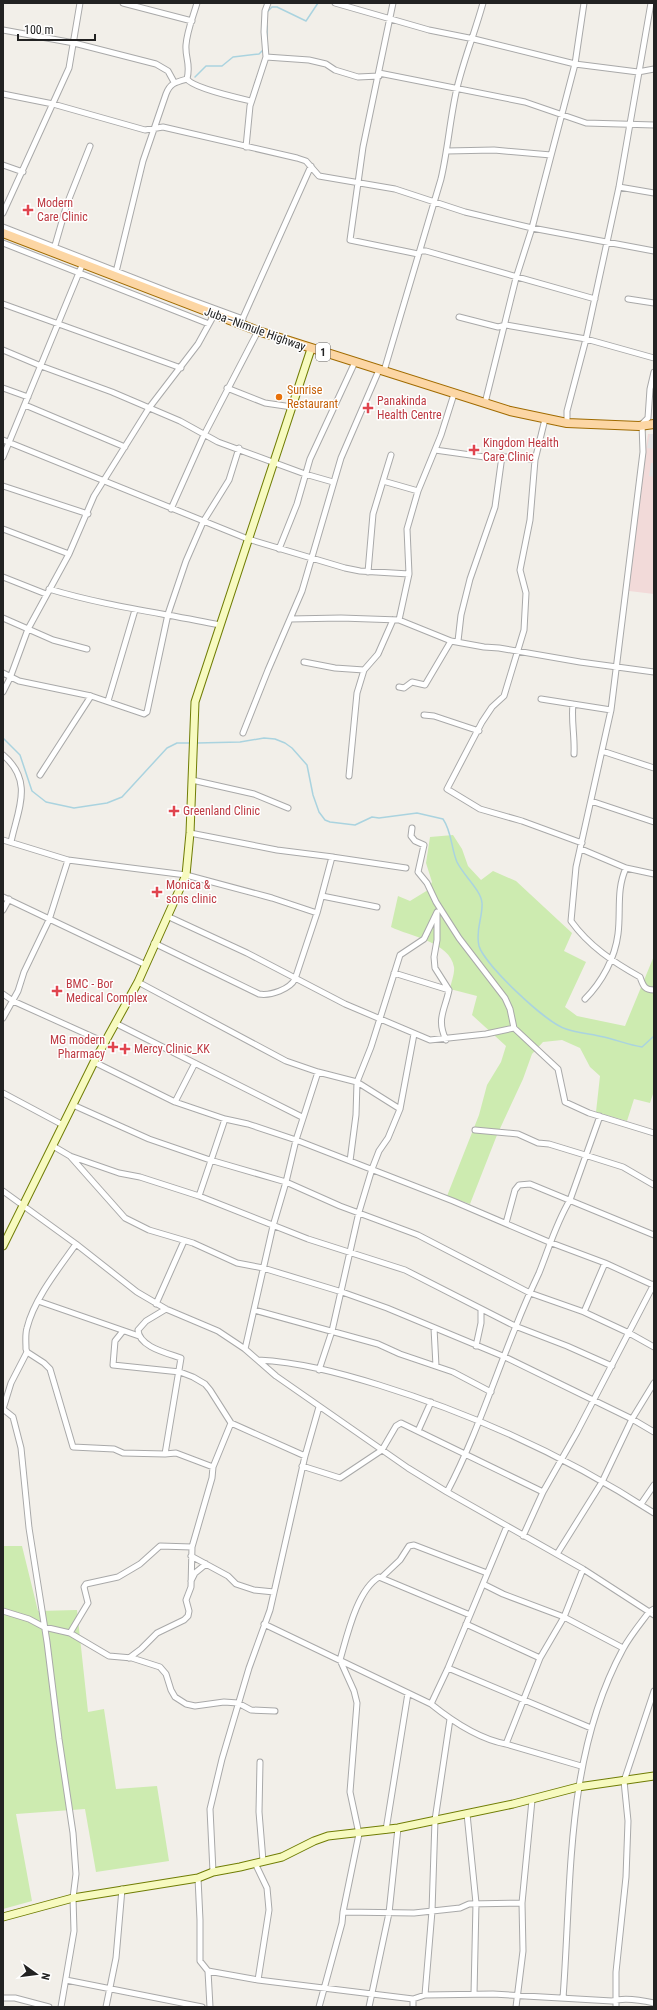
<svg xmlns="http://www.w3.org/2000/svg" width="657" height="2010" font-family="'Roboto Condensed',sans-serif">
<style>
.commercial{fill:#f2dad9}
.grass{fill:#cdebb0}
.parking{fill:#e2e2e2}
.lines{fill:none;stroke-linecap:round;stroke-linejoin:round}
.stream{stroke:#aad3df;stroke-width:1.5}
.street-casing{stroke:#a9a9a9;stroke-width:7}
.secondary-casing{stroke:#707d05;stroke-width:9}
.primary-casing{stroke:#a06b00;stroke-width:10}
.street{stroke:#fff;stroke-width:5}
.secondary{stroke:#f7fabf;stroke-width:7}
.primary{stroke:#fcd6a4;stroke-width:8}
.health-dot{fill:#e0444e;stroke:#fff;stroke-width:1.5}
.food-dot{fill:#e8710a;stroke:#fff;stroke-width:1.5}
.labels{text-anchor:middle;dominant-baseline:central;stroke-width:3;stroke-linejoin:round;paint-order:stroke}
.shield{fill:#fff;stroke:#646464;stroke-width:1}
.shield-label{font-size:11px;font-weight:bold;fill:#222}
.health-label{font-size:12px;fill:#be3a42;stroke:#fff;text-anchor:start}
.street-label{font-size:12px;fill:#222;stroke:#fff}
.food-label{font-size:12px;fill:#c56008;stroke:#fff;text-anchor:start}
</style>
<rect width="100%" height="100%" fill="#f2efe9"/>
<path class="commercial" d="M 648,434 L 654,434 L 654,594 L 629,591 L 636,514 Z"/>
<path class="grass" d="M 453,835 L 462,849 L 468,866 L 481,880 L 493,871 L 516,881 L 572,933 L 564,951 L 586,962 L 565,1007 L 577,1016 L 625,1026 L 654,956 L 654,1091 L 650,1103 L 634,1099 L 627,1121 L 596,1112 L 600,1076 L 590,1067 L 580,1048 L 562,1040 L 543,1042 L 532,1054 L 523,1079 L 497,1135 L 470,1204 L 447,1196 L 479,1115 L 487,1085 L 501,1062 L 506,1046 L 472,1015 L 477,996 L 450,989 C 451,983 455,973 454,967 C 450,942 409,936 391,927 L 398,896 L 410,901 L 428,890 L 432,882 L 426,863 L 430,837 Z
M 3,1546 L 22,1546 L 38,1611 L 77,1610 L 88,1712 L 104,1709 L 116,1789 L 157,1786 L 169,1861 L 96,1872 L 85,1809 L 16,1814 L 32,1901 L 3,1909 Z"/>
<path class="parking" d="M 650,434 L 654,434 L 654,449 L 647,448 Z
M 651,463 L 654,463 L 654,477 L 649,476 Z"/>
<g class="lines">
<path class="stream" d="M 268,11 L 272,7 L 277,7 L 306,21 L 318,3
M 267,26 L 267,44
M 195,77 L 206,66 L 222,66 L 233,57 L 259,54 L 263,50
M 3,738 L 20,755 L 32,791 L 46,802 L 74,808 L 107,803 L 122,797 L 167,748 L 177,743 L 191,743
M 197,743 L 240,742 L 264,738 L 275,739 L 285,743 L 292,748 L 307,765 L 313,795 L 319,812 L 325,820 L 330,822 L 355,825 L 372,817 L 379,818 L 417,813 L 443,819 C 452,832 451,848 457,862 C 463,875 481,890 482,903 C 483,917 475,930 479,946 C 485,965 546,1023 566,1029 C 578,1033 592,1034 604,1037 C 617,1040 629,1045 642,1047 L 654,1036"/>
<g class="street-casing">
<path id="street" d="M 123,3 L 192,21
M 197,3 C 193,17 187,31 186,45 C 185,59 191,63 187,79 C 193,88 238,98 251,101
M 335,3 L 429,30 L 474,39 L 575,64 L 638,72 L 654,69
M 393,3 L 363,147 L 350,240 L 418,254 L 421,251 L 426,251 L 595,299
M 3,30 L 74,43 L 156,64 L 168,71 L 174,82
M 266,57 L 309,60 L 326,64 L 335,70 L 358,77 L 379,76
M 379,73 L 525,102 L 586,123 L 654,125
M 3,94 L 53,104 L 145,130 L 163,127 L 297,158 L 306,161 L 319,176 L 395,189 L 465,212 L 532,228 L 654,251
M 246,147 L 250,106 L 266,57 L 264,32 L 265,11 L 268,3
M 447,151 L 494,150 L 551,155
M 3,165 L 23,172
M 619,187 L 654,193
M 3,213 L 69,68 L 80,3
M 3,227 L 172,293 L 243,319
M 3,243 L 209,324
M 54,249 L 67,204 L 90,146
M 116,272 L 143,161 L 166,94 C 170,83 176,82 187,79
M 628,299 L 654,303
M 3,304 L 181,368
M 459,317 L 498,327 L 506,325 L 586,339 L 654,358
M 242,320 L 311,166
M 3,350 L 41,366 L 112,392 L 180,421 L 218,442 L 305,474 L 333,482
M 384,371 L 441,179 C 448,149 450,118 457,88 C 464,59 475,32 483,3
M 654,372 L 650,389 L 648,418 L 642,424 L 643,452 L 611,710 L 576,867 L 571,921 C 589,946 613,962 640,977 C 643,985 644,990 654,990
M 3,388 L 28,397
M 227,388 L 265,403 L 292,407
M 485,403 L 516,278 L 532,228 L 575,64 L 584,3
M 25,405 L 125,447
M 567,423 L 567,411 L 586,339 L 619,187 L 651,3
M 3,440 L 248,539 L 345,568 L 360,571 L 409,574
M 435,450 L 485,457 L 519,457 L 535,460 L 545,419
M 3,457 L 83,263
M 535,460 L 530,520 L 520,570 L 526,593 L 524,630 L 504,696 L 492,707 L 482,722 L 447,789 L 480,809 L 522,821 L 582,843
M 383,481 L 391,455
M 3,486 L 88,514
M 171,509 L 204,435 L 258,331
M 3,529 L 69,554
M 279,549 L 297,504 L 310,459 L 355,362
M 368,572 L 373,514 L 383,481 L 418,491
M 3,577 L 46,594
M 49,589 C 105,606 162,613 220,625
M 3,618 L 53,640 L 87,649
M 290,619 L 341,618 L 399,620 L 451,641 L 484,647 L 499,648 L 580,662 L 654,672
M 399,620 L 409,574 L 407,529 L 418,491 L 441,435 L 454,394
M 458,641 L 461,615 L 470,579 L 495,507 L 502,456
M 304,662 L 335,668 L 364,670
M 3,673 L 19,681 L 91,696 L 144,714 L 147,712 L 168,614 L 186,561 L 203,522 L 229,480 L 239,448
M 399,687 L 404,688 L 412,682 L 425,685 L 451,641
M 3,692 L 10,678 L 28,629 L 69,554 L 94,496 L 149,408 L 198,344 L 214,315
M 541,699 L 611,710
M 108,701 L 135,610
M 573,704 C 571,721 575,736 574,754
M 424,715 L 434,716 L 479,731
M 243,733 L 268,670 L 302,591 L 341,458 L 379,370
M 602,751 L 654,768
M 3,755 C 34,781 18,809 11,842
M 40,775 L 91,696
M 349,776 L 357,693 L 364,670 L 378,654 L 393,620
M 192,780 L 254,794 L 288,808
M 591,801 L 654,822
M 412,828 L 411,836 L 415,841 L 424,845 L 418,872 L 427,883 L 436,902 L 459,938 L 505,998 L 510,1009 L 514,1028 L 558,1069 L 565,1102 L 589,1113 L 654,1133
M 190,833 L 277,850 L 333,857
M 3,840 L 68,860 L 186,875 L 272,898 L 317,913
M 581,849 L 626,868 L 654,874
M 322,896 L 377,907
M 3,897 L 146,965
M 3,910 L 9,899
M 437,913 L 437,940 L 434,957 L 435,968 L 449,990 C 445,1010 436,1019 446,1040
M 167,916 L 247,953 L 345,1004 L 430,1040 L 486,1034 L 514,1028
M 154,943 L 259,994 C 271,996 290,989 295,979 L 317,913 L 332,857 L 406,868
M 394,973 L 449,990
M 138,982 L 286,1061 L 318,1072 L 357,1082 L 400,1109
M 3,994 L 13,1001 L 104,1042
M 585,999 C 602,982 615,958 618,934 C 621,911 616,890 626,868
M 3,1018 L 18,991 L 24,972 L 49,920 L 68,860
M 115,1023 L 302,1117
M 94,1062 L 175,1102 L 225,1119 L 248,1124 L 296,1140 L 453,1201 L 549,1242 L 605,1263 L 653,1285
M 3,1093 L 63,1125
M 175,1102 L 195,1063
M 73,1105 L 149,1139 L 210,1160 L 286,1182 L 340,1206 L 418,1235 L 530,1293 L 584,1312 L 629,1333 L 654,1347
M 475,1130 L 518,1134 L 538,1143 L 549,1144 L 585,1155 L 623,1167 L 654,1185
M 53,1146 L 70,1156 L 119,1173 L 140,1177 L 199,1196 L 308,1239 L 405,1270 L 515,1326 L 567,1346 L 612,1366
M 70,1156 L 125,1218 L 149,1230 L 193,1243 L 237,1263 L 263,1268 L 342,1292 L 387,1308 L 505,1357 L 632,1419 L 654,1432
M 350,1161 L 356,1115 L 357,1082 L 371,1047 L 400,955 L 424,939 L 437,912
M 3,1191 L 76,1244 L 137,1292 L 166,1309 L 218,1331 L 245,1349 L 276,1376 L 408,1468 L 447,1492 L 583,1569 L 654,1615
M 199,1196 L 225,1119
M 506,1223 L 515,1190 L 519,1185 L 530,1184 L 654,1235
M 76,1244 C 59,1268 34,1299 27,1328 C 25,1334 26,1342 26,1349 L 27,1352 L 44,1363 L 50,1369 L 73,1447 L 114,1449 L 123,1453 L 165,1454 L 181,1358 C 167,1353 139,1347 138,1330 L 146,1321 L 166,1309
M 38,1301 L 139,1336
M 156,1304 L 184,1241
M 254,1310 L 378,1344 L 400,1354 L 453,1372 L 491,1392
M 584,1312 L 605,1263
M 434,1328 L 436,1366
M 123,1331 L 115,1341 L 113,1365 L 180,1372 L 193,1377 L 205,1384 L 210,1390 L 231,1423
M 476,1346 L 481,1323 L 481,1309
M 245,1349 L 273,1226 L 286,1182 L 296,1140 L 318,1072
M 258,1360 C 299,1362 340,1373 379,1385 C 476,1415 569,1458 654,1513
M 319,1370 L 332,1331 L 359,1212 L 372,1169 L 379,1151 L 388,1138 L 400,1109 L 414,1034
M 3,1409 L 13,1417 L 21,1448 L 29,1528 L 47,1642 L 59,1739 L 73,1833 L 76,1874 L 73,1898 L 74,1931 L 61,2007
M 3,1409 L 11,1383 L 27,1352
M 418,1431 L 431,1402
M 165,1454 L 176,1453 L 213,1467
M 302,1466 L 340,1478 L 382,1450 L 396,1426 L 401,1423 L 543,1492
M 447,1492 C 475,1439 493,1382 516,1326 C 523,1308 531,1290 539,1273 C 549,1248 556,1223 570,1200 L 600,1116
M 641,1504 L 654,1485
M 523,1536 L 543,1492 L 577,1432 L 654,1284
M 557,1554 L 602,1482 L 632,1419 L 654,1383
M 191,1556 L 228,1576 L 236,1584 L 254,1590 L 274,1592
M 382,1577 L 400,1560 L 409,1546 L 414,1545 L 487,1573
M 191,1581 L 195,1573 L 206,1564
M 483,1584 L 503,1594 L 564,1617 L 623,1648
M 3,1611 L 29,1619 L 44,1627 L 70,1633 L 109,1656 L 132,1658 L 160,1667 L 166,1674 L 171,1690 L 175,1697 L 186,1704 L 195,1706 L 224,1702 L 238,1703 L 251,1710 L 275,1711
M 264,1624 L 431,1704 L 448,1668 L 507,1526
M 466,1624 L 540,1658
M 70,1633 L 88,1603 L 84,1587 L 86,1584 L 118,1577 L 140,1564 L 160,1546 L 192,1547
M 129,1658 L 141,1649 L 157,1633 L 184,1620 L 188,1616 L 189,1611 L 186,1600 L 191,1587 L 192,1547 L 212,1478 L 213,1467 L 231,1423 L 305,1456
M 448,1668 L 591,1728
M 431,1704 C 452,1721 479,1739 506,1744 L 540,1658 L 564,1617 L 583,1569
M 506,1744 L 581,1766
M 260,1762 L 259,1812 L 263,1861
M 467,1814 L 476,1903 L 474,1994
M 386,1830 L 408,1693
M 255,1863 L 267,1888 L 269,1910 L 258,1980
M 213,1872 L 210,1809 L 222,1759 L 249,1668 L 270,1610 L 305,1456 L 319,1407
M 198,1878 L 200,1920 L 200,1961 L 208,1971
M 343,1912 L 414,1913 L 460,1908 L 469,1904 L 522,1903
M 66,1980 L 202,2007
M 425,1995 L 432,1911 L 435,1820 L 450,1719
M 3,1998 L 15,1998 L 49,2007
M 563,1998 C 572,1880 565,1756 623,1649 C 630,1636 640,1624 649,1612 L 654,1609
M 413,1999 L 413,2007
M 106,2007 L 116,1958 L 122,1889
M 210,2007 L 208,1971 L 258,1980 L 413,1999 L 425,1995 L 493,1994 L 612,2001 C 625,1997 641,2000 654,2003
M 319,2007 L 342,1923 L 343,1912 L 359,1834 L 350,1792 L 357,1703 L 354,1691 L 340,1660 C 347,1636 357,1590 379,1577 L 470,1615
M 369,2007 L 389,1913 L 398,1828
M 516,2007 L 523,1951 L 522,1903 L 532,1800
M 616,2007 L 616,1972 L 626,1877 L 628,1821 L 624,1781 L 654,1691"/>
</g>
<g class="secondary-casing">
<path id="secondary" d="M 3,1246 L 94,1062 L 138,982 L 186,875 L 190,833 L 195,702 L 311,349
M 3,1917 L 73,1898 L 198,1878 L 213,1872 L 240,1867 L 282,1857 L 314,1841 L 328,1836 L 398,1828 L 513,1804 L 578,1787 L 654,1776"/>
</g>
<g class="primary-casing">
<path id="primary" d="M 3,233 L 258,331 L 510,411 L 567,423 L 639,426 L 654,424"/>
</g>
<use href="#street" class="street"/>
<use href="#secondary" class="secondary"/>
<use href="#primary" class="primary"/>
</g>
<g class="health-dot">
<path d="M26 204h4v4h4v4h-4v4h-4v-4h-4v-4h4z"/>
<path d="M366 402h4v4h4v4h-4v4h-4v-4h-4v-4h4z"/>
<path d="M472 444h4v4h4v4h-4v4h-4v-4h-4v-4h4z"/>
<path d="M172 805h4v4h4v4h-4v4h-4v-4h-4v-4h4z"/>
<path d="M155 886h4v4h4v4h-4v4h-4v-4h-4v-4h4z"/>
<path d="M55 985h4v4h4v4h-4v4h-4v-4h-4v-4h4z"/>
<path d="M111 1041h4v4h4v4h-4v4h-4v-4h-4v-4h4z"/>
<path d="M123 1043h4v4h4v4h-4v4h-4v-4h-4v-4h4z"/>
</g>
<circle class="food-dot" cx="279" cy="397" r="4"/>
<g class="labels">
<rect class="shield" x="316" y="343" width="14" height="18" rx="3"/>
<g class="shield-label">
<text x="323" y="352">1</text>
</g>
<g class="health-label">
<text x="37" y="203">Modern<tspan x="37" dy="14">Care Clinic</tspan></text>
<text x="377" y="401">Panakinda<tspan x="377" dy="14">Health Centre</tspan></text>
<text x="483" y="443">Kingdom Health<tspan x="483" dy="14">Care Clinic</tspan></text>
<text x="183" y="811">Greenland Clinic</text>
<text x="166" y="885">Monica &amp;<tspan x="166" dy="14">sons clinic</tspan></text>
<text x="66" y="984">BMC - Bor<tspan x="66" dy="14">Medical Complex</tspan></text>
<text x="105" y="1040" text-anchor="end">MG modern<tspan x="105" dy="14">Pharmacy</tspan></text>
<text x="134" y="1049">Mercy Clinic_KK</text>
</g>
<g class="street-label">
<text transform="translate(255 329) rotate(20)">Juba–Nimule Highway</text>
</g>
<g class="food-label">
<text x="287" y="390">Sunrise<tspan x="287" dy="14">Restaurant</tspan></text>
</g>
</g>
<rect width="657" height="2010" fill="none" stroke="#222222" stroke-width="8"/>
<g transform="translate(36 1974) rotate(104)" stroke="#ffffff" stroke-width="3" paint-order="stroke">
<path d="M0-3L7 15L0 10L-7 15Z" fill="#222222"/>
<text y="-6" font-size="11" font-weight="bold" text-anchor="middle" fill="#222222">N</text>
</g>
<path d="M18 34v6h77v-6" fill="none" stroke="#222222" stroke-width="2"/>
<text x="24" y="34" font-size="12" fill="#222222" stroke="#ffffff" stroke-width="3" paint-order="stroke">100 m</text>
</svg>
